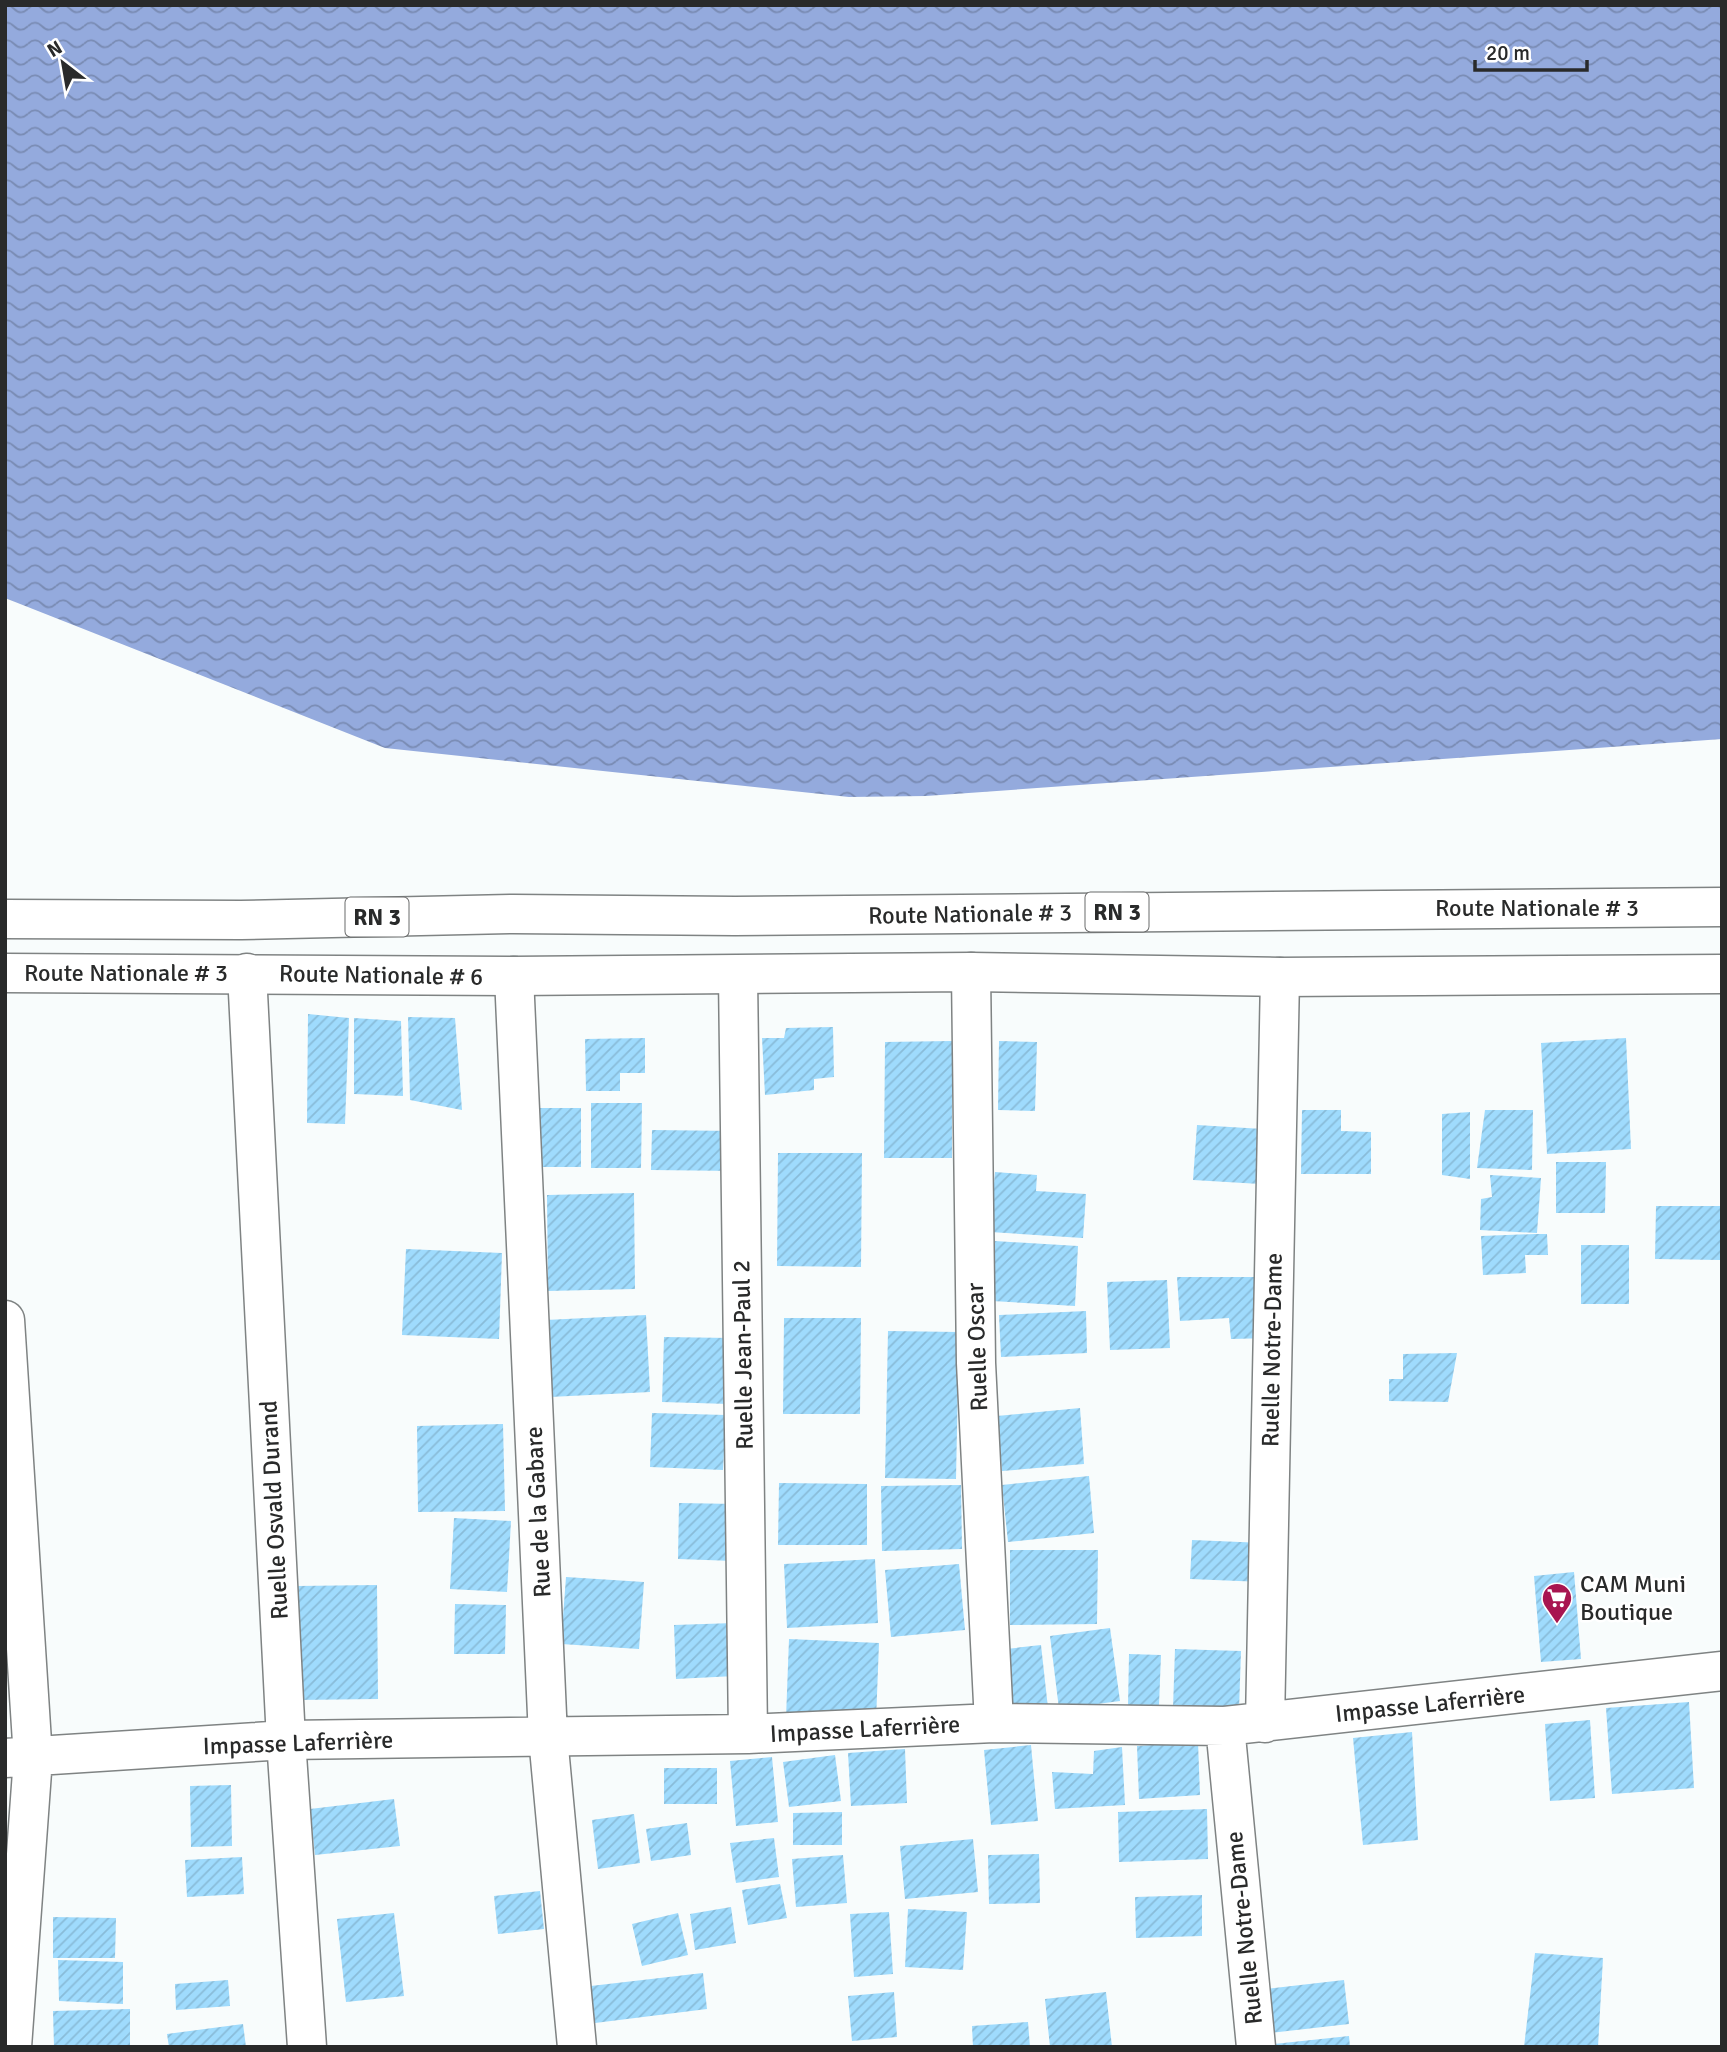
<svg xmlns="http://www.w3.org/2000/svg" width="1727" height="2052" font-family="Signika,sans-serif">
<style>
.water{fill:url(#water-waves)}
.building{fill:url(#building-hatch)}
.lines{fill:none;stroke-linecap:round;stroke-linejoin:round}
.minor-casing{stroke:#7f8383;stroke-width:41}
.major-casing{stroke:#7f8383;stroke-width:41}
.minor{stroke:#fff;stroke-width:38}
.major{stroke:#fff;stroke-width:38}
.labels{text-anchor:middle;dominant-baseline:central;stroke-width:5;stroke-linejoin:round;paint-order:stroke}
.shield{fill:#fff;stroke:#696a6a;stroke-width:2}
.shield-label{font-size:23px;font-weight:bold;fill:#292a2a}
.street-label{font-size:24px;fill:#292a2a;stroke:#fff}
.poi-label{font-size:24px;fill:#292a2a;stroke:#fff;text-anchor:start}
</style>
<defs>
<pattern id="water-waves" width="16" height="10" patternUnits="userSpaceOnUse" patternTransform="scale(1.75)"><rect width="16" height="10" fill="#94aadd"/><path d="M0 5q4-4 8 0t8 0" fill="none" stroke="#798bb3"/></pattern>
<pattern id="building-hatch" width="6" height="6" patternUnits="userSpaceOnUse" patternTransform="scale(1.75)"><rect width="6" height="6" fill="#9fdbfd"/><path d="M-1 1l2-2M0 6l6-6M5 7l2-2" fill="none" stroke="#89bcd9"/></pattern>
</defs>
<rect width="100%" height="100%" fill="#f8fcfc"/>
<path class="water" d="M 5,5 L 1722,5 L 1722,739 L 926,796 L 849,797 L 385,748 L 5,598 Z"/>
<path class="building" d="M 308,1014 L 349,1018 L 345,1124 L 307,1123 Z
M 408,1017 L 455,1018 L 462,1110 L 410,1100 Z
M 354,1018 L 401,1021 L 403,1096 L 354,1094 Z
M 833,1027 L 834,1077 L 814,1079 L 814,1090 L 765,1095 L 762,1038 L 784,1038 L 786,1028 Z
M 645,1038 L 645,1073 L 620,1073 L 620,1091 L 586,1091 L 585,1039 Z
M 1626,1038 L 1631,1149 L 1547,1154 L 1541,1043 Z
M 952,1041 L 952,1158 L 884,1158 L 885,1042 Z
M 999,1041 L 1037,1042 L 1035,1111 L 998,1110 Z
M 591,1103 L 642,1103 L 641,1168 L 591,1168 Z
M 537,1108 L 581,1108 L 581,1167 L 537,1167 Z
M 1302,1110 L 1341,1110 L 1341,1131 L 1371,1132 L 1371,1174 L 1301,1174 Z
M 1485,1110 L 1533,1110 L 1532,1170 L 1477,1168 Z
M 1470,1112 L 1470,1179 L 1442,1175 L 1442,1114 Z
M 1197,1125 L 1263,1129 L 1260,1184 L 1193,1180 Z
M 652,1130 L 735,1131 L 735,1171 L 651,1170 Z
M 778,1153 L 862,1153 L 861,1267 L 777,1266 Z
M 1556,1162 L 1606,1162 L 1605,1213 L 1556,1213 Z
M 995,1172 L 1037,1175 L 1036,1191 L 1086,1194 L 1083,1238 L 990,1232 Z
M 1490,1175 L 1541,1178 L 1537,1233 L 1480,1230 L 1481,1199 L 1492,1197 Z
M 634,1193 L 635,1289 L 548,1291 L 547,1195 Z
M 1656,1206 L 1720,1206 L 1720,1260 L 1655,1259 Z
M 1535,1234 L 1547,1234 L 1548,1255 L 1525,1255 L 1526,1273 L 1483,1275 L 1481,1236 Z
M 995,1241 L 1078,1246 L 1075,1306 L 992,1301 Z
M 1581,1245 L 1629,1245 L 1629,1304 L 1581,1304 Z
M 406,1249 L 502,1253 L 499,1339 L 402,1335 Z
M 1177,1277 L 1268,1277 L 1272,1338 L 1231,1339 L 1229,1318 L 1180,1321 Z
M 1167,1280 L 1170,1348 L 1110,1350 L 1107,1282 Z
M 1086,1311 L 1087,1353 L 1001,1357 L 999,1315 Z
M 646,1315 L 650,1392 L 550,1397 L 546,1320 Z
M 784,1318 L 861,1318 L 860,1414 L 783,1414 Z
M 888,1331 L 959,1332 L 956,1479 L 885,1478 Z
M 664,1337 L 731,1338 L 729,1404 L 662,1402 Z
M 1457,1353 L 1448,1402 L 1389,1401 L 1389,1379 L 1403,1379 L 1403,1354 Z
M 1080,1408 L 1084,1464 L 1002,1471 L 997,1416 Z
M 652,1413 L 726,1415 L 723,1470 L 650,1467 Z
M 503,1424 L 505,1511 L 418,1512 L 417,1426 Z
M 1089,1476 L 1094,1533 L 1008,1542 L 1002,1485 Z
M 779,1483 L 867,1484 L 867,1545 L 778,1545 Z
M 961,1485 L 962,1549 L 882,1551 L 881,1486 Z
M 679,1503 L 736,1504 L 734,1561 L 678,1559 Z
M 454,1518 L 511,1521 L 507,1592 L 450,1589 Z
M 1192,1540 L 1264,1543 L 1263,1582 L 1190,1579 Z
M 1010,1550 L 1098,1550 L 1097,1624 L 1010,1625 Z
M 875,1559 L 878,1623 L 787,1628 L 784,1564 Z
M 959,1564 L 965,1630 L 891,1637 L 885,1570 Z
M 1574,1572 L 1581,1659 L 1541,1662 L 1534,1576 Z
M 566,1577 L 644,1582 L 639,1649 L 561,1644 Z
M 377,1585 L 378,1699 L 298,1700 L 297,1586 Z
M 455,1604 L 506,1605 L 505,1654 L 454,1654 Z
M 734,1623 L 735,1676 L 676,1679 L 674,1625 Z
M 1110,1628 L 1120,1701 L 1059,1709 L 1050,1636 Z
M 789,1639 L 879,1643 L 876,1721 L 786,1718 Z
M 1041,1645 L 1048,1708 L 1013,1712 L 1006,1649 Z
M 1175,1649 L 1241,1651 L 1239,1710 L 1173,1708 Z
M 1129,1654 L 1161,1655 L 1159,1705 L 1128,1705 Z
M 1689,1702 L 1694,1788 L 1612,1794 L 1606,1708 Z
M 1590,1720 L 1595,1798 L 1550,1801 L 1545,1724 Z
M 1412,1732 L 1418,1840 L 1363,1845 L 1353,1738 Z
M 1198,1742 L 1200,1795 L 1139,1799 L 1137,1746 Z
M 1031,1745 L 1038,1821 L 991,1825 L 984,1750 Z
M 1122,1747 L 1125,1805 L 1055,1809 L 1052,1772 L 1093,1774 L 1094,1751 Z
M 905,1749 L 907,1803 L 851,1806 L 848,1753 Z
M 835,1755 L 841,1801 L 789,1807 L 783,1762 Z
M 772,1757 L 778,1822 L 736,1826 L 730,1761 Z
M 664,1768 L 717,1768 L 717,1804 L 664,1804 Z
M 231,1785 L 232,1846 L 191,1847 L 190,1786 Z
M 394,1799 L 400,1846 L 315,1855 L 310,1809 Z
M 1207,1809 L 1208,1859 L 1119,1862 L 1118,1812 Z
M 842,1812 L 842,1845 L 793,1845 L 793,1813 Z
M 634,1814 L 640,1863 L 598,1869 L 592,1820 Z
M 687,1823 L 691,1855 L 651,1861 L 646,1829 Z
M 774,1838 L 779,1877 L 736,1883 L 730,1843 Z
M 973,1839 L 978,1892 L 905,1899 L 900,1846 Z
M 1039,1854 L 1040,1903 L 989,1904 L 988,1855 Z
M 843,1855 L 847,1903 L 796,1907 L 792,1859 Z
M 242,1857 L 244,1894 L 187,1897 L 185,1860 Z
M 780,1884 L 787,1918 L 748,1925 L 742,1890 Z
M 540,1891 L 544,1929 L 498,1934 L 494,1896 Z
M 1202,1895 L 1202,1936 L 1136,1938 L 1135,1897 Z
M 731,1907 L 736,1943 L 695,1950 L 690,1914 Z
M 908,1909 L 967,1912 L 963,1970 L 905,1967 Z
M 889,1912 L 893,1974 L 854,1977 L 850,1914 Z
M 394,1913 L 404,1996 L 346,2002 L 337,1919 Z
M 678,1913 L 688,1955 L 642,1966 L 632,1924 Z
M 53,1917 L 116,1918 L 115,1958 L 53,1958 Z
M 1535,1953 L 1603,1958 L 1598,2047 L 1524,2047 Z
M 58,1960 L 123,1962 L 123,2004 L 59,2001 Z
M 703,1973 L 707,2009 L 587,2024 L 582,1987 Z
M 228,1980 L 230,2006 L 176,2010 L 175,1984 Z
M 1344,1980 L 1349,2024 L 1270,2033 L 1265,1989 Z
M 894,1992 L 897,2037 L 852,2041 L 848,1996 Z
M 1106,1992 L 1112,2047 L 1050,2047 L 1045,1999 Z
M 130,2009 L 130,2047 L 54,2047 L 53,2011 Z
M 1028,2022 L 1030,2047 L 973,2047 L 972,2026 Z
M 243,2024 L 246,2047 L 169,2047 L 167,2034 Z
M 1349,2036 L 1350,2047 L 1275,2047 L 1274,2044 Z"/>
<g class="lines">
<g class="minor-casing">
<path id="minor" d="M 971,972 L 976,1363 L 994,1723
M 247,973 L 286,1740 L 307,2047
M 514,976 L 548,1737 L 577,2047
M 738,976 L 748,1734
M 5,1320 L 33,1758 L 12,2047
M 1265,1723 L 1280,977
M 1225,1726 L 1256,2047
M 5,1758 L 286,1740 L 748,1734 L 994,1723 L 1225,1726 L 1722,1671"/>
</g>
<g class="major-casing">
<path id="major" d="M 5,919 L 241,920 L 513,914 L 735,916 L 1722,907
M 5,973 L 514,976 L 971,972 L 1280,977 L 1722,974"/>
</g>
<use href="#minor" class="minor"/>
<use href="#major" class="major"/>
</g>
<defs>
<g id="supermarket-pin" transform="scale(1.575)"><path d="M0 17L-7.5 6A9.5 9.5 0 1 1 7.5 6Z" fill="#a81550" stroke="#fff"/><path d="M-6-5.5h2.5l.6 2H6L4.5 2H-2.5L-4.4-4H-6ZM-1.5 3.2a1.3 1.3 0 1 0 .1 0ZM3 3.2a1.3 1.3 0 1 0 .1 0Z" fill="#fff"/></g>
</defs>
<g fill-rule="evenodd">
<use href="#supermarket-pin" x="1557" y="1598"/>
</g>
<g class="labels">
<g class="shield">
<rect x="1085.5" y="892.5" width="63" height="39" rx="5"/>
<rect x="345.5" y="897.5" width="63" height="39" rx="5"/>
</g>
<g class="shield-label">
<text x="1117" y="912">RN 3</text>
<text x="377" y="917">RN 3</text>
</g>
<g class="street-label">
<text x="1537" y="908">Route Nationale # 3</text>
<text transform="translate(970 914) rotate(-1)">Route Nationale # 3</text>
<text x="126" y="973">Route Nationale # 3</text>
<text transform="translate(381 975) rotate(1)">Route Nationale # 6</text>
<text transform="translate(977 1347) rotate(-92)">Ruelle Oscar</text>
<text transform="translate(1272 1350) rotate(-89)">Ruelle Notre-Dame</text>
<text transform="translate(743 1355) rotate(-91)">Ruelle Jean-Paul 2</text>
<text transform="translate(274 1510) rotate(-93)">Ruelle Osvald Durand</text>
<text transform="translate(538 1512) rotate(-93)">Rue de la Gabare</text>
<text transform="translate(1430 1704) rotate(-6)">Impasse Laferrière</text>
<text transform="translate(865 1729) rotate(-3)">Impasse Laferrière</text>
<text transform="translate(298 1743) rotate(-2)">Impasse Laferrière</text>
<text transform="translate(1244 1928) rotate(-96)">Ruelle Notre-Dame</text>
</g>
<g class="poi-label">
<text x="1580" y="1584">CAM Muni<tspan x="1580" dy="28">Boutique</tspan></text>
</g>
</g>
<rect width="1727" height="2052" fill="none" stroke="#292a2a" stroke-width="14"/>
<g transform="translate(63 63) rotate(329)" stroke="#ffffff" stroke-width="5" paint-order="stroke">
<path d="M0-5L12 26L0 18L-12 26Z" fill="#292a2a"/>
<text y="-10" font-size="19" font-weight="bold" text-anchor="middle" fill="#292a2a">N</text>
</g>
<path d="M1475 60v10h112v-10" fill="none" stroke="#292a2a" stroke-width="3.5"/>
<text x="1486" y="60" font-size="21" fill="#292a2a" stroke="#ffffff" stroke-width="5" paint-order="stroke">20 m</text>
</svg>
